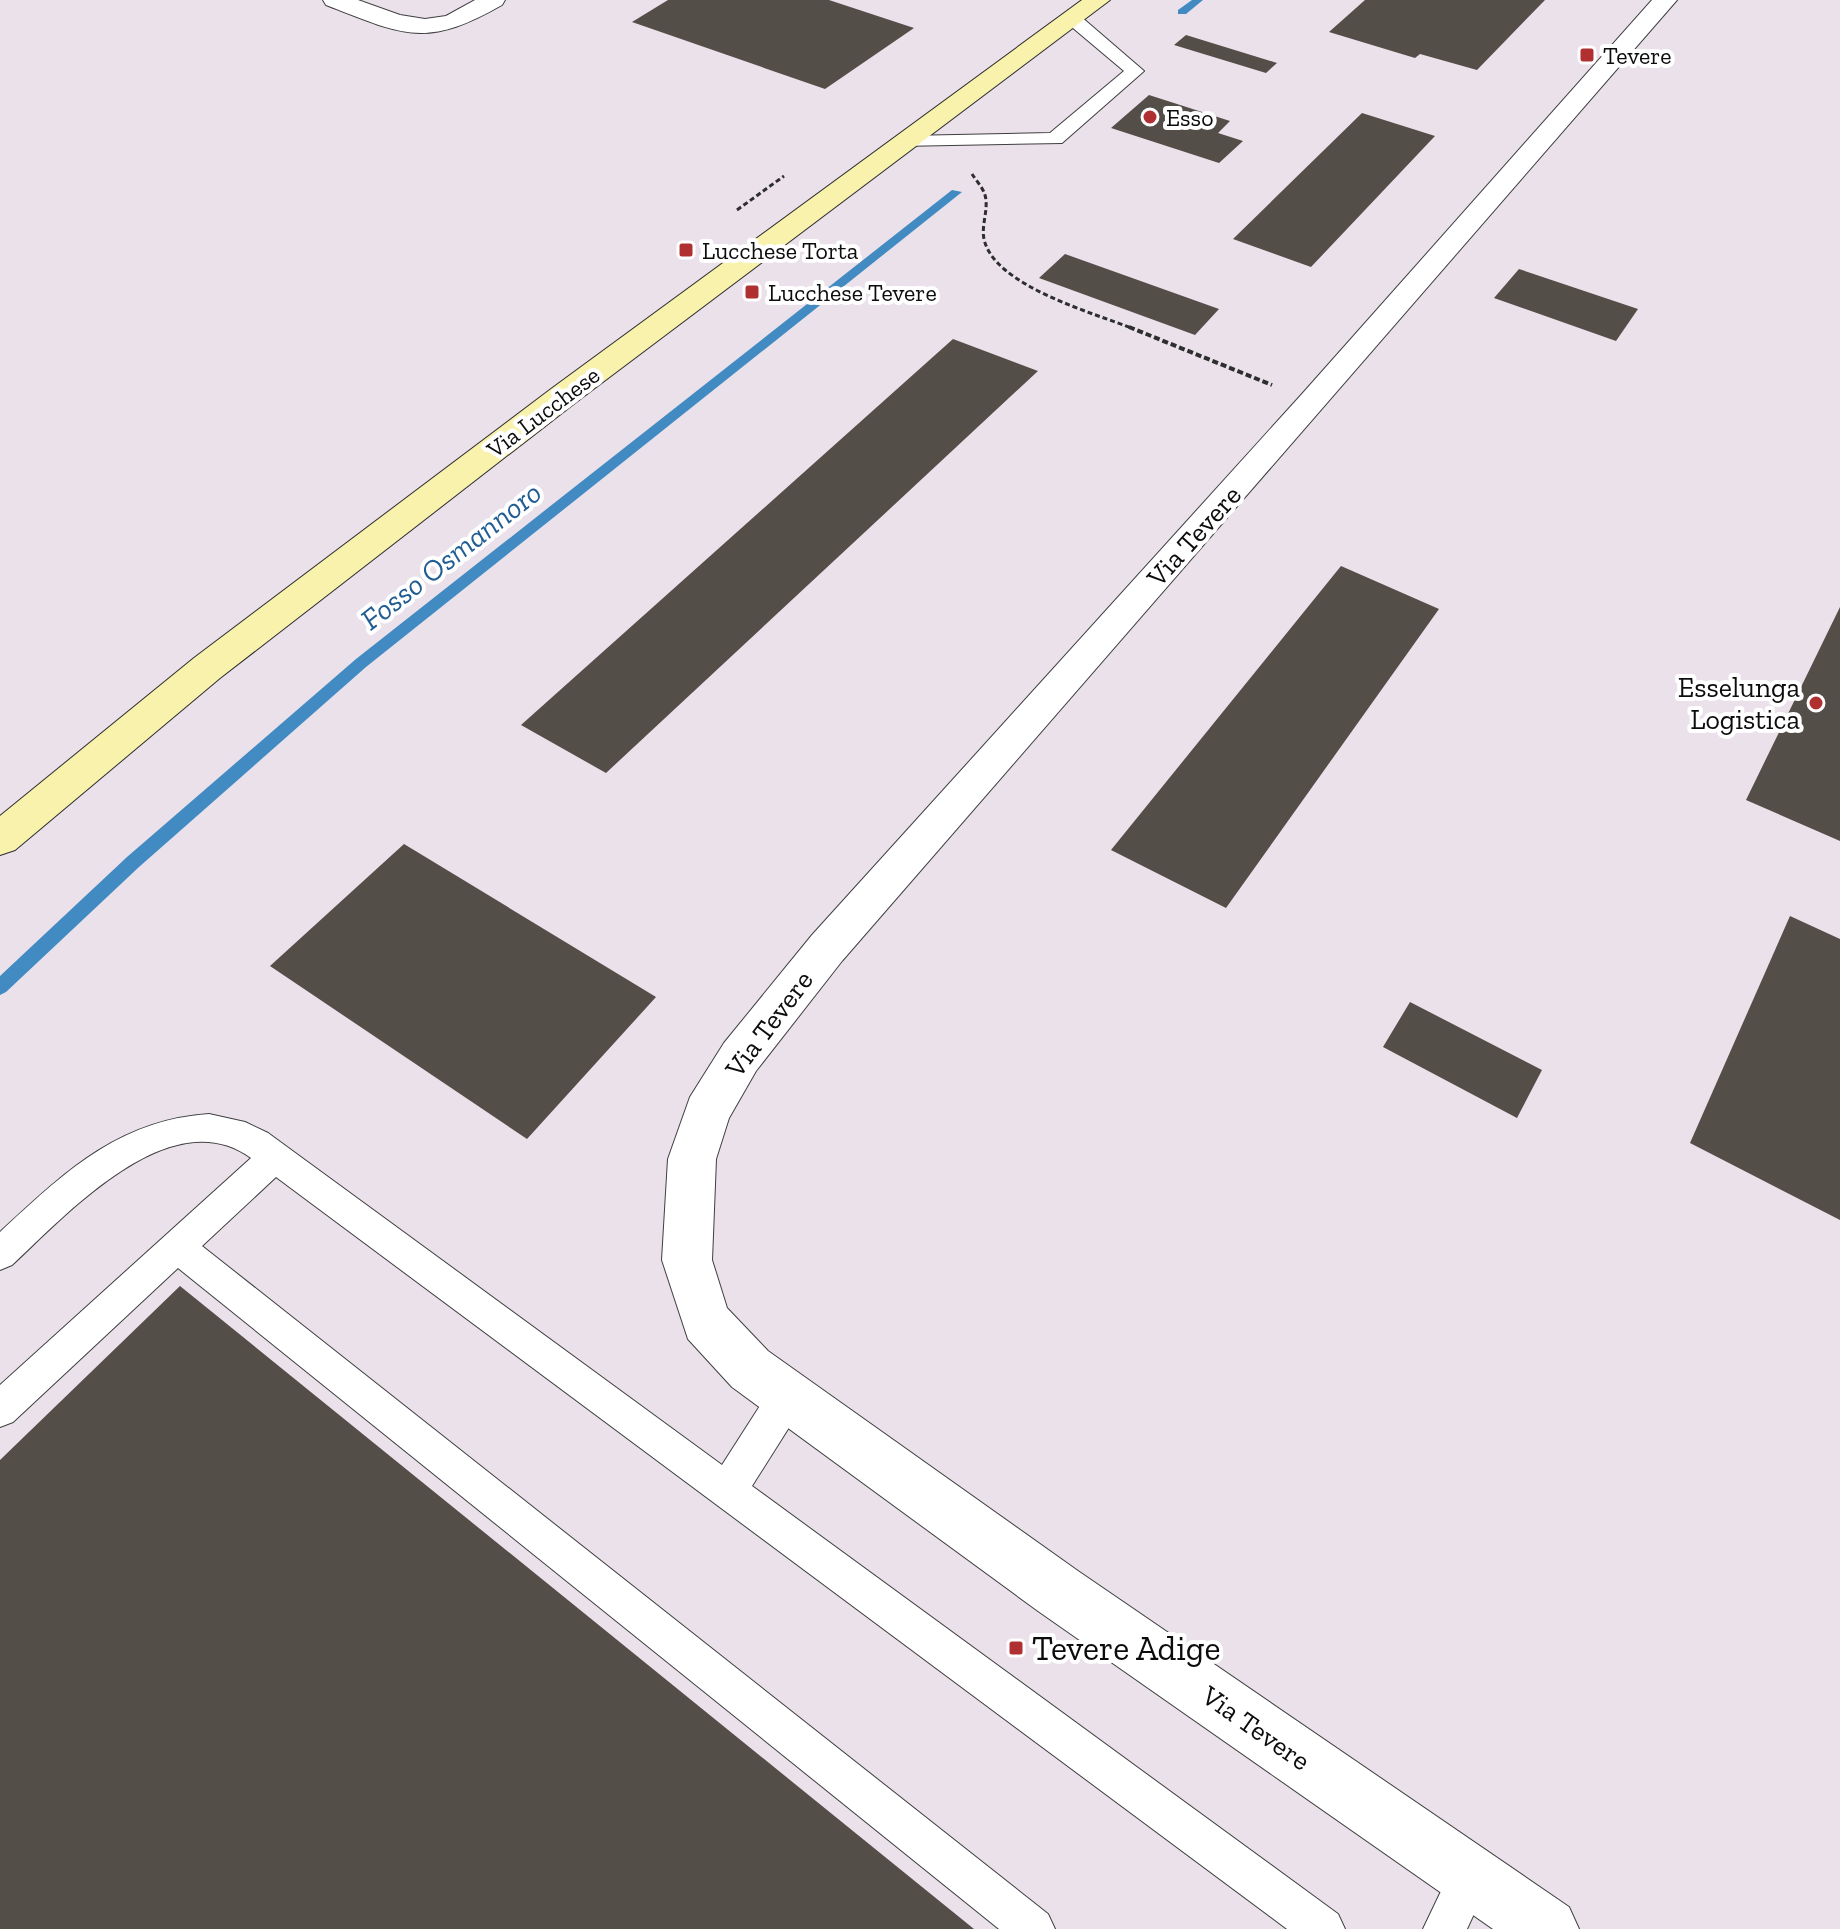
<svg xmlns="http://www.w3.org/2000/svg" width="1840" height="1929" font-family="'Zilla Slab',serif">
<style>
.industrial{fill:#eae1ea}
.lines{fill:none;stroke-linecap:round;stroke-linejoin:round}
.stream{fill:#428bc2;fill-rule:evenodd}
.building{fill:#544e49}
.lane-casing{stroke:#3f3f3f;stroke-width:2}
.street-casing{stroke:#3f3f3f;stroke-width:2}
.secondary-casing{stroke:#2e2e2e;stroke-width:2}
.path-far1{stroke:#2e2e2e;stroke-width:3;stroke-dasharray:5 3;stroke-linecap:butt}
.path{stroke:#2e2e2e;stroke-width:4;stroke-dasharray:6 3;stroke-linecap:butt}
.lane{fill:#fff;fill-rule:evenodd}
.street{fill:#fff;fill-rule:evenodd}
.secondary{fill:#f8f2ad;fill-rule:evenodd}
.poi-dot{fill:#b03032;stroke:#fff;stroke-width:3}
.labels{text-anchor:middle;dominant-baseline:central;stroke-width:8;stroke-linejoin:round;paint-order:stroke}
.far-poi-label{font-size:24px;fill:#0c0c0c;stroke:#fff;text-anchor:start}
.far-street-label{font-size:24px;fill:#0c0c0c;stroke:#fff}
.street-label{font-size:28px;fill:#0c0c0c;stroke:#fff}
.poi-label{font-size:28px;fill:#0c0c0c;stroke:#fff;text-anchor:end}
.water-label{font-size:30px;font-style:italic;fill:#205d93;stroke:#fff}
.near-poi-label{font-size:34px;fill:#0c0c0c;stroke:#fff;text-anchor:start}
</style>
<rect width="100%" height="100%" fill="#fefbed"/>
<path class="industrial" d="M 0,0 L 1840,0 L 1840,1929 L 0,1929 Z"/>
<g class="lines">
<path class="stream" d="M 1192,0 L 1203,0 L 1186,14 L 1178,14 L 1178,10 Z
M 952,190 L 962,192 L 366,667 L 139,867 L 6,992 L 0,995 L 0,976 L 127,857 L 356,659 Z"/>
</g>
<path class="building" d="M 668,0 L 829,0 L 914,28 L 825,89 L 632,22 Z
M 1365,0 L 1545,0 L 1477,70 L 1420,54 L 1415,58 L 1329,32 Z
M 1186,35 L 1277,63 L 1266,73 L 1174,45 Z
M 1149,95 L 1230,121 L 1218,133 L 1243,141 L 1219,163 L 1111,128 Z
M 1362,113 L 1435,136 L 1311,267 L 1233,239 Z
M 1065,254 L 1219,309 L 1195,335 L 1039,278 Z
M 1519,269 L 1638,309 L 1616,341 L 1494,298 Z
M 953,339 L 1038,371 L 606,773 L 521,725 Z
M 1341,566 L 1439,609 L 1226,908 L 1111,850 Z
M 1840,607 L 1840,841 L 1746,800 Z
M 404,844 L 656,997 L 527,1139 L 270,966 Z
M 1790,916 L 1840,939 L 1840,1220 L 1690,1143 Z
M 1410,1002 L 1542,1070 L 1517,1118 L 1383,1047 Z
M 180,1286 L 974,1929 L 0,1929 L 0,1460 Z"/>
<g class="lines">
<g class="lane-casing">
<path id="lane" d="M 1073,14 L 1079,15 L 1144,71 L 1062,143 L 899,146 L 897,142 L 906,136 L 1050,133 L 1124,71 L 1067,23 L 1064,19 L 1067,15 Z
M 209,1114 L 245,1122 L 268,1133 L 722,1465 L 774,1384 L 787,1379 L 800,1384 L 805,1397 L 800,1410 L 752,1486 L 1338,1914 L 1345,1929 L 1287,1929 L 276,1177 L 202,1246 L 1048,1914 L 1055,1929 L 999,1929 L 178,1268 L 13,1422 L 0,1427 L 0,1385 L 251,1158 C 171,1099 66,1215 12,1265 L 0,1270 L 0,1232 C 64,1173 118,1120 209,1114 Z
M 1470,1856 L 1485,1862 L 1491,1877 L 1467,1929 L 1423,1929 L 1455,1862 Z"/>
</g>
<g class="street-casing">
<path id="street" d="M 323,0 L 358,0 L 400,15 L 425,19 L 446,16 L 475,0 L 505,0 L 502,5 C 425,49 404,35 326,5 Z
M 1652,0 L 1677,0 L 842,961 L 756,1071 L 729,1118 L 716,1159 L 712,1260 L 727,1308 L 768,1351 L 1078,1571 L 1569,1907 L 1579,1929 L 1493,1929 L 1038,1611 L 732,1387 L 688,1339 L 662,1260 L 668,1159 L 690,1097 L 724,1043 L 812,935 L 1302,394 Z"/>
</g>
<g class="secondary-casing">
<path id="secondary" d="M 1082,0 L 1110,0 L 575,403 L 220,678 L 15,850 L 0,855 L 0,816 L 194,658 L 551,389 Z"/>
</g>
<path class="path-far1" d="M 972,174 C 976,180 983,188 985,195 C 989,209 981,225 984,239 C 994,286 1094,313 1134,329
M 737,210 L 784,176"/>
<path class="path" d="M 1129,327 L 1272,385"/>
<use href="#lane" class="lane"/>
<use href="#street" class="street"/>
<use href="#secondary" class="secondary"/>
</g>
<g class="poi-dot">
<rect x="1579" y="47" width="16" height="16" rx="4"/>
<circle cx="1150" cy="117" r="8"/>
<rect x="678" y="242" width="16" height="16" rx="4"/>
<rect x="744" y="284" width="16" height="16" rx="4"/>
<circle cx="1816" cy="703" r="8"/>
<rect x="1008" y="1640" width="16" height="16" rx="4"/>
</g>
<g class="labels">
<g class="far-poi-label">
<text x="1603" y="55">Tevere</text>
<text x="1166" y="117">Esso</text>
<text x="702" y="250">Lucchese Torta</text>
<text x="768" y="292">Lucchese Tevere</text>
</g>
<g class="far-street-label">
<text transform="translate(543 412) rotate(-37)">Via Lucchese</text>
</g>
<g class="street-label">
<text transform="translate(1194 536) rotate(-48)">Via Tevere</text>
<text transform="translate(769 1024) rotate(-53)">Via Tevere</text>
<text transform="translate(1256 1728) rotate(35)">Via Tevere</text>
</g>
<g class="poi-label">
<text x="1800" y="687">Esselunga<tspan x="1800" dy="32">Logistica</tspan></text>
</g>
<g class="water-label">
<text transform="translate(451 556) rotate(-38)">Fosso Osmannoro</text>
</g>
<g class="near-poi-label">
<text x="1032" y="1648">Tevere Adige</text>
</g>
</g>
</svg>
